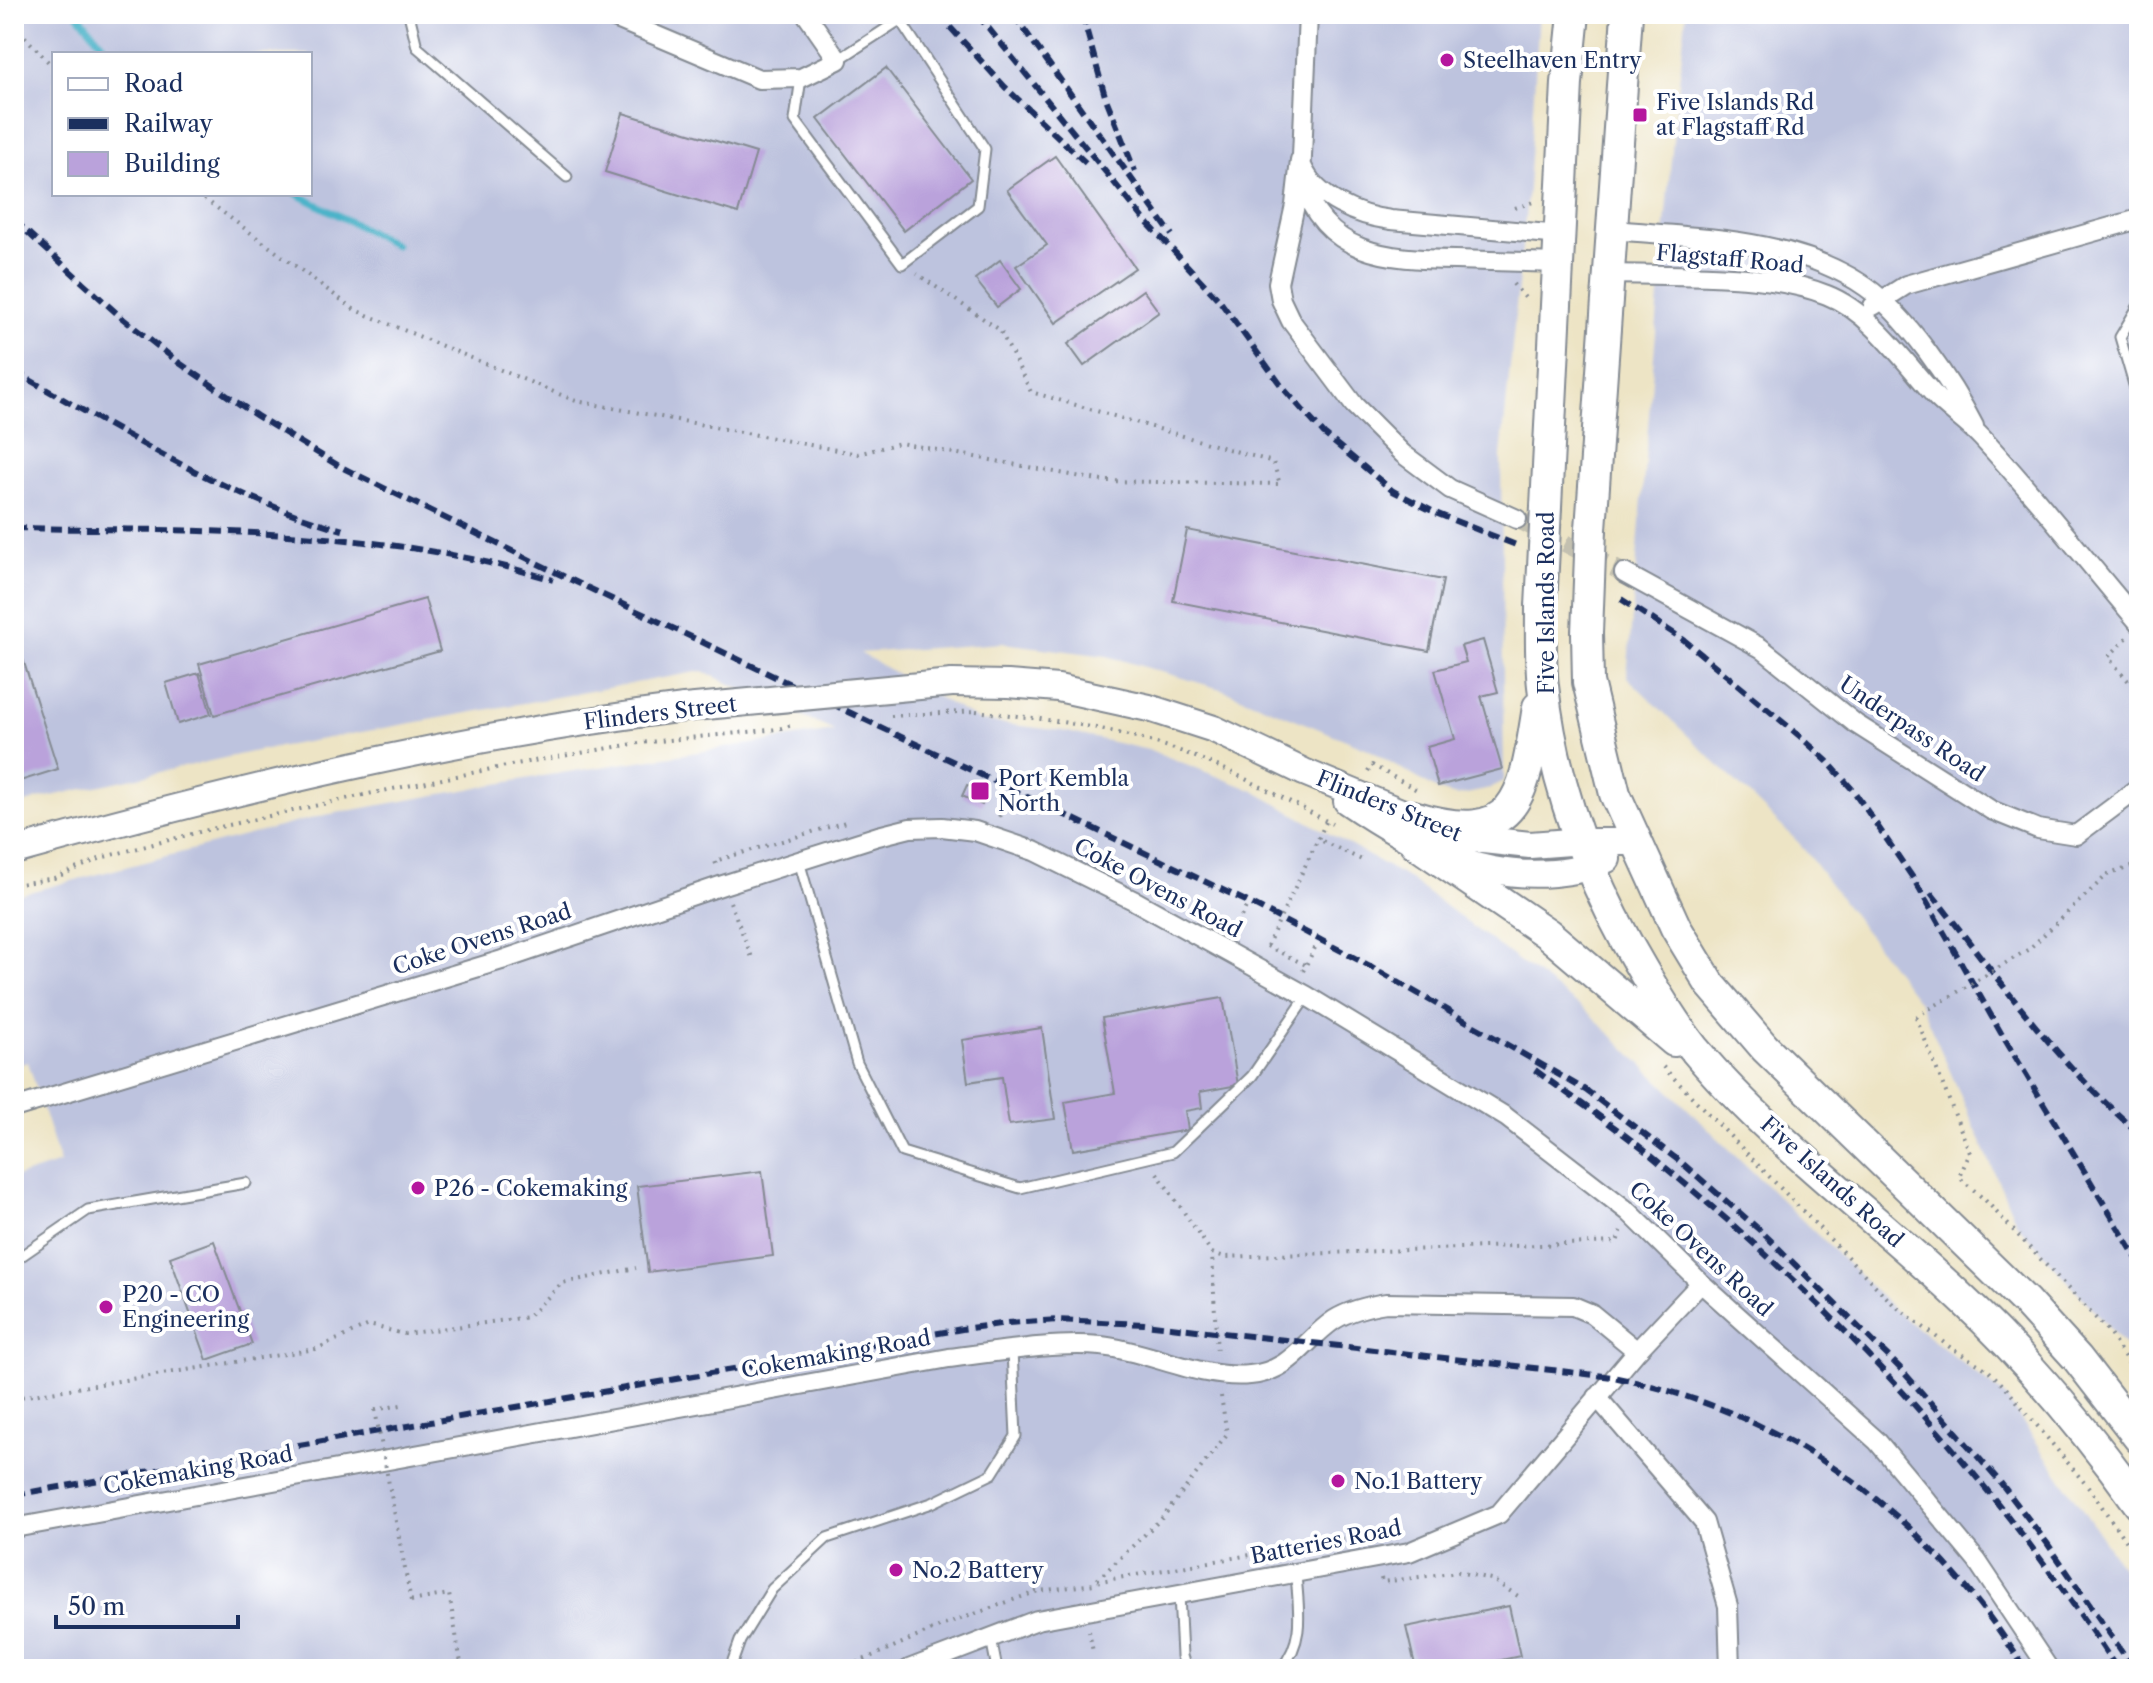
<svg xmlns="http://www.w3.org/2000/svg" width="2153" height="1683" font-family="'Libre Caslon Text',serif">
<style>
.industrial{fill:#bdc3de;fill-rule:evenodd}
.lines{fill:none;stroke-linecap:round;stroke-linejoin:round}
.stream{stroke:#4bb3c9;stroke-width:7}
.building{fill:#baa2db}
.street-tunnel{stroke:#c3c0b0;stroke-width:18;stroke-dasharray:18 9;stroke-linecap:butt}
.lane-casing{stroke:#848a92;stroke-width:13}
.street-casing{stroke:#848a92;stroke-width:22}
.secondary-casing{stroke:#848a92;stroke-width:30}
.primary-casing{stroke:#848a92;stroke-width:34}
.path{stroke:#848a92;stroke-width:4;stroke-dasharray:2 6;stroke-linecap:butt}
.lane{stroke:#fff;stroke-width:9}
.street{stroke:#fff;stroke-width:18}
.secondary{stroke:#fff;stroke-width:26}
.primary{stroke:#fff;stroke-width:30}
.rail{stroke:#1b2f5e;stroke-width:6;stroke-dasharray:12 6;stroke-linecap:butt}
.secondary-bridge-casing{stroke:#848a92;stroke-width:30;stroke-linecap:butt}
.primary-bridge-casing{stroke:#848a92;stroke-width:34;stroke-linecap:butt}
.path-bridge{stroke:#848a92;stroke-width:4;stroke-dasharray:2 6;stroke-linecap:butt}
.secondary-bridge{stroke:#fff;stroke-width:26}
.primary-bridge{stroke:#fff;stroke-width:30}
.poi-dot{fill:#b5179e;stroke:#fff;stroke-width:3}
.labels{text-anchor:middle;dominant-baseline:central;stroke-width:8;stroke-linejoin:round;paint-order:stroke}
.poi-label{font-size:22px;fill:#1b2f5e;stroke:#fff;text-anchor:start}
.street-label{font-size:22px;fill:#1b2f5e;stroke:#fff}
</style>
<rect width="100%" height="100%" fill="#fff"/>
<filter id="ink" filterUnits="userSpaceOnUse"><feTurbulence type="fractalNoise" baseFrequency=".0125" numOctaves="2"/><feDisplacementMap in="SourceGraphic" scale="16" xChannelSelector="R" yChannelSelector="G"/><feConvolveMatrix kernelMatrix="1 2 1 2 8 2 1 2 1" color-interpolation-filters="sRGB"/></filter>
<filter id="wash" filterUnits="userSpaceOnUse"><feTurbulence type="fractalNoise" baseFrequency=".006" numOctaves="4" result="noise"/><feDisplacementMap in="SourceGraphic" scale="32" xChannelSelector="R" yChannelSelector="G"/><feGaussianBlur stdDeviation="1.8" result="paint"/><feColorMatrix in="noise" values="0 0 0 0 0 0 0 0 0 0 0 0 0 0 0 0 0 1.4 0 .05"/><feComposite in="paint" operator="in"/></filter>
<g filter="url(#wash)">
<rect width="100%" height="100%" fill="#ede4c5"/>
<path class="industrial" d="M 14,14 L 1539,14 L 1528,188 L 1501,456 L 1504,781 L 1486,790 L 1456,796 L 1439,791 L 1368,749 L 1224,690 L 1107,656 L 1003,643 L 860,653 L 980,721 L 1063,731 L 1153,751 L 1252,790 L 1406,877 L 1590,1014 L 1898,1313 L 2004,1395 L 2139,1592 L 2139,1669 L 14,1669 L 14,1178 L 60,1163 L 28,1062 L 14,1066 L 14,896 L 325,815 L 542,776 L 834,731 L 702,671 L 256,751 L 38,799 L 14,807 ZM 54,54 L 310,54 L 310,194 L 54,194 Z
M 1686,14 L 2139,14 L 2139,1361 L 2017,1224 L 1921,1005 L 1799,843 L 1627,677 L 1668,189 Z"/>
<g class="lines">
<path class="stream" d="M 78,14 L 110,54
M 297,194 L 395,245"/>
</g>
<g id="blocks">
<path class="building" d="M 886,68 L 971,179 L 904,231 L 818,119 Z
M 623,113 L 756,153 L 738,213 L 605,172 Z
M 1055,156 L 1135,268 L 1056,323 L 1016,266 L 1047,245 L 1007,190 Z
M 1000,260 L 1021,289 L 997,307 L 975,279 Z
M 1143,290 L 1159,312 L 1084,366 L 1068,344 Z
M 1187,530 L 1443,580 L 1429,651 L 1173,601 Z
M 425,599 L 440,651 L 214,715 L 199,664 Z
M 14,631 L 58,769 L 14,783 Z
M 1483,640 L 1498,692 L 1481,696 L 1502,769 L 1438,786 L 1427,747 L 1455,739 L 1435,670 L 1466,662 L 1461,646 Z
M 199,673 L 211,714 L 178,724 L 166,683 Z
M 967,785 L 987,794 L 982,805 L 962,796 Z
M 1223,998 L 1238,1085 L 1200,1092 L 1202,1108 L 1185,1111 L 1188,1130 L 1073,1150 L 1065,1102 L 1115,1093 L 1102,1018 Z
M 1042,1028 L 1055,1119 L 1009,1125 L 1002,1077 L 968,1082 L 962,1040 Z
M 762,1171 L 773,1256 L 648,1272 L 637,1186 Z
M 214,1241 L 252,1344 L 207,1360 L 170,1257 Z
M 1509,1606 L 1520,1656 L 1460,1669 L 1416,1669 L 1406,1627 Z"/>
</g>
</g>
<g filter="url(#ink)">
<use href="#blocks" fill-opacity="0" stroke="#848a92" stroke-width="2"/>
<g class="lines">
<path class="street-tunnel" d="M 1517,519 L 1624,573"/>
<g class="lane-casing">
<path id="lane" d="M 409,14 L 417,47 L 567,177
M 838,60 L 909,14
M 801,78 L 795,120 L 902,264 L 978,206 L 985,149 L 900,20
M 2139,305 L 2120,337 L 2139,402
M 799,861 L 857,1063 L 902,1152 L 1020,1188 L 1173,1152 L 1252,1076 L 1307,996
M 14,1261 L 88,1210 L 246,1183
M 1179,1594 L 1182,1656 L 1186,1669
M 991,1638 L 997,1669
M 730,1669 L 740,1641 L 772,1589 L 827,1538 L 932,1503 L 992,1474 L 1016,1436 L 1012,1351
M 1281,1669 C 1306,1639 1298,1609 1296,1573"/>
</g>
<g class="street-casing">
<path id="street" d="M 605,14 L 759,79 L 801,78 L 838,60 L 806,14
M 1308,14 L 1301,180 C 1325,256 1387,259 1455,260 C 1490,261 1525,262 1560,263
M 1300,160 L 1295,205 L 1278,283 L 1281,300 L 1291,321 L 1354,405 L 1403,454 L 1450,489 L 1517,519
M 1302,166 C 1316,199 1358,216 1391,220 L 1561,235
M 1614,230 C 1698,238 1794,237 1866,287 C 1906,315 1952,383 1974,426
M 1611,274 C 1675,276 1768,271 1827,295 C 1871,312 1906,364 1937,398 C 1951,412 1968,423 1982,438 C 2037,497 2087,562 2139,623
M 1873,306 L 1906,285 L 2139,219
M 1624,573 L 1761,648 L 1856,724 L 1991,810 L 2038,829 L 2076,835 L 2139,788
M 14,1108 L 502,960 L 723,885 L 878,836 L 910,828 L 942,827 L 975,831 L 1034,851 L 1135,901 L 1307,996 L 1506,1117 L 1629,1212 L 1701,1283 L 1877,1441 L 1977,1561 L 2049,1669
M 1597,1397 L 1704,1522 L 1728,1606 L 1730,1669
M 14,1528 L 949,1358 C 998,1352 1053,1342 1101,1346 C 1150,1351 1200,1380 1250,1375 C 1292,1371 1303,1341 1334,1320 C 1350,1310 1367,1306 1386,1303 L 1573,1306 L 1592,1314 L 1637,1351
M 909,1669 L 1037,1620 L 1409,1552 L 1499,1514 L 1637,1351 L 1701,1283"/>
</g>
<g class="secondary-casing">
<path id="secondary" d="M 952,683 L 1008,684 L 1058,688 L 1149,708 L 1214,729 L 1304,772 L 1442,829 L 1474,839 L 1530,845 L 1570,842 L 1636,842
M 1347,801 C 1410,844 1475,880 1554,873 C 1574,871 1589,868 1607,859
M 14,851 C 234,790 457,736 684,708"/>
</g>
<g class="primary-casing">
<path id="primary" d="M 1546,507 L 1567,83 L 1574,14
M 1591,529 L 1627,14
M 1541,607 C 1541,633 1540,660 1543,686 C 1554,787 1590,882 1642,969 C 1658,997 1675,1025 1695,1050 C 1773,1143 1874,1215 1961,1298 C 2028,1360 2086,1430 2139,1504
M 1587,633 L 1588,682 L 1615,794 L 1676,928 L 1710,984 L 1765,1048 L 2026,1302 L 2077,1358 L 2139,1438
M 1413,816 C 1520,849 1524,794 1538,707
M 1415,843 L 1548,934 L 1674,1041"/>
</g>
<path class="path" d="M 14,25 L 54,68
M 198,194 L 355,310 L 576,401 L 858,454 L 900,443 L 1103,481 L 1280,484 L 1273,462 L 1031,392 L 1000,330 L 917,274
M 1515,208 L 1533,202
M 1513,284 L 1528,301
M 2127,638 L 2108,657 L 2137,691 L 2139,701
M 976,711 C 1025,717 1075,722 1123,734 C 1197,751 1265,788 1332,824
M 2139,743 L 2135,751 L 2139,748
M 1368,772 L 1372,765 L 1417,790
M 999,817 L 1011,795
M 1326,822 L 1318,839 L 1364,861
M 716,864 L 715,861 L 849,821
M 2107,875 L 2139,864
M 14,885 L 54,878 L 104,857 L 211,829 L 368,794 L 516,764 L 639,743 L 778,729 L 793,725
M 730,902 L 753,960
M 1234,931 L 1246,907
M 1267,946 L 1306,965
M 1303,971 L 1317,944
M 1916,1017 L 1970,1153 L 1959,1177 L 1985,1200 L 2107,1330 L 2139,1379
M 1663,1067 L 1894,1305 L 1951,1348 L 1988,1370 L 2006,1388 L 2092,1492 L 2139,1561
M 1157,1173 L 1212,1253 L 1217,1355
M 1212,1253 L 1225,1257 L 1617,1242 L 1621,1231
M 1221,1396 L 1227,1434 L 1163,1517 L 1095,1582 L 1371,1534 L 1372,1538
M 14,1398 L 316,1349 L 369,1325 L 404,1334 L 528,1317 L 562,1283 L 636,1268
M 375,1410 L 406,1404
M 1381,1578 L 1382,1582 L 1458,1572 L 1491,1579 L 1518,1596
M 411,1601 L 449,1594 L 462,1669
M 1089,1631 L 1093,1652
M 842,1669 L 944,1625 L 1038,1591 L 1094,1584"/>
<use href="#lane" class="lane"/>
<use href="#street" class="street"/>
<use href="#secondary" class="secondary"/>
<use href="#primary" class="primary"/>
<path class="rail" d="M 938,14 L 1005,87 L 1088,165
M 977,14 L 1143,218 L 1219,300 L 1283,388 L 1324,434 L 1393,491 L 1438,514 L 1516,545
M 1013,14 L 1172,235
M 1082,14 L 1105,96 L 1135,171
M 14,220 L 122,318 L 178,362 L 257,416 L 339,466 L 557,573 L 1248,902 L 1372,967 L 1587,1091 L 1682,1163 L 1762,1232 L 1900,1368 L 2000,1482 L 2047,1543 L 2134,1669
M 14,371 C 120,431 225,497 343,530
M 14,528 C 195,531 378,526 553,580
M 1621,599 L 1684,640 L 1802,738 L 1827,761 L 1853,790 L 1913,878 L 2001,1033 L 2139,1262
M 1931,893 C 1996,975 2058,1065 2139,1133
M 1535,1070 C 1577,1101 1621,1130 1661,1164 C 1838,1308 1993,1478 2117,1669
M 14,1495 L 962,1329 L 1008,1323 L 1058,1320 L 1144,1324 L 1613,1377 C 1792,1414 1928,1515 2025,1669"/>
<g class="secondary-bridge-casing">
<path id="secondary-bridge" d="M 684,708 L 952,683"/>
</g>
<g class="primary-bridge-casing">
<path id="primary-bridge" d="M 1541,607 L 1546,507
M 1587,633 L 1591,529"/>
</g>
<path class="path-bridge" d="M 891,716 L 976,711
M 1267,946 L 1318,839
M 1916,1017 L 2029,949 L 2107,875
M 375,1410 L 411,1601"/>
<use href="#secondary-bridge" class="secondary-bridge"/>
<use href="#primary-bridge" class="primary-bridge"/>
</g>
</g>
<g class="poi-dot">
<circle cx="1447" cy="60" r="8"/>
<rect x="1632" y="107" width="16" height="16" rx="4"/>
<rect x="970" y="781" width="20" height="20" rx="4"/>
<circle cx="418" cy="1188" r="8"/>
<circle cx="106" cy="1307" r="8"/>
<circle cx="1338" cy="1481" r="8"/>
<circle cx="896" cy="1570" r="8"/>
</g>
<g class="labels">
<g class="poi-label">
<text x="1463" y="60">Steelhaven Entry</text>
<text x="1656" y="102">Five Islands Rd<tspan x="1656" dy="25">at Flagstaff Rd</tspan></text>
<text x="998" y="778">Port Kembla<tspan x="998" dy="25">North</tspan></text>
<text x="434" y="1188">P26 - Cokemaking</text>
<text x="122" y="1294">P20 - CO<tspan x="122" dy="25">Engineering</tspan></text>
<text x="1354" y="1481">No.1 Battery</text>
<text x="912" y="1570">No.2 Battery</text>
</g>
<g class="street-label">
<text transform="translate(1730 259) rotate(5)">Flagstaff Road</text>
<text transform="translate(1546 603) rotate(-90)">Five Islands Road</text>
<text transform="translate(660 713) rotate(-7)">Flinders Street</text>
<text transform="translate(1912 729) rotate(34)">Underpass Road</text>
<text transform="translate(1389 806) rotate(22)">Flinders Street</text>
<text transform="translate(1158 888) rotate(28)">Coke Ovens Road</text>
<text transform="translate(482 939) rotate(-18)">Coke Ovens Road</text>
<text transform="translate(1832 1182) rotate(42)">Five Islands Road</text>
<text transform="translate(1701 1249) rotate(43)">Coke Ovens Road</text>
<text transform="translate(836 1354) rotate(-10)">Cokemaking Road</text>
<text transform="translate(198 1470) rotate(-10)">Cokemaking Road</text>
<text transform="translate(1326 1542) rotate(-11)">Batteries Road</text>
</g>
</g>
<rect width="2153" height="1683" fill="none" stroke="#fff" stroke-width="48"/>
<rect x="52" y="52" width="260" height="144" fill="#ffffff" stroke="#a4acbf" stroke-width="2"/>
<rect x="68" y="78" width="40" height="12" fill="#ffffff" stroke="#a4acbf" stroke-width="2"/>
<text x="124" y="92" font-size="24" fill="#1b2f5e">Road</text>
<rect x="68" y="118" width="40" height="12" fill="#1b2f5e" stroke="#a4acbf" stroke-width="2"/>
<text x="124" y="132" font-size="24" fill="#1b2f5e">Railway</text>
<rect x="68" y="152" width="40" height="24" fill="#baa2db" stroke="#a4acbf" stroke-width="2"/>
<text x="124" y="172" font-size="24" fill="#1b2f5e">Building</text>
<path d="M56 1615v12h182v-12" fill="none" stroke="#1b2f5e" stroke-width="4"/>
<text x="68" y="1615" font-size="24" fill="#1b2f5e" stroke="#ffffff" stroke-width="6" paint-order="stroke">50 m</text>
</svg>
